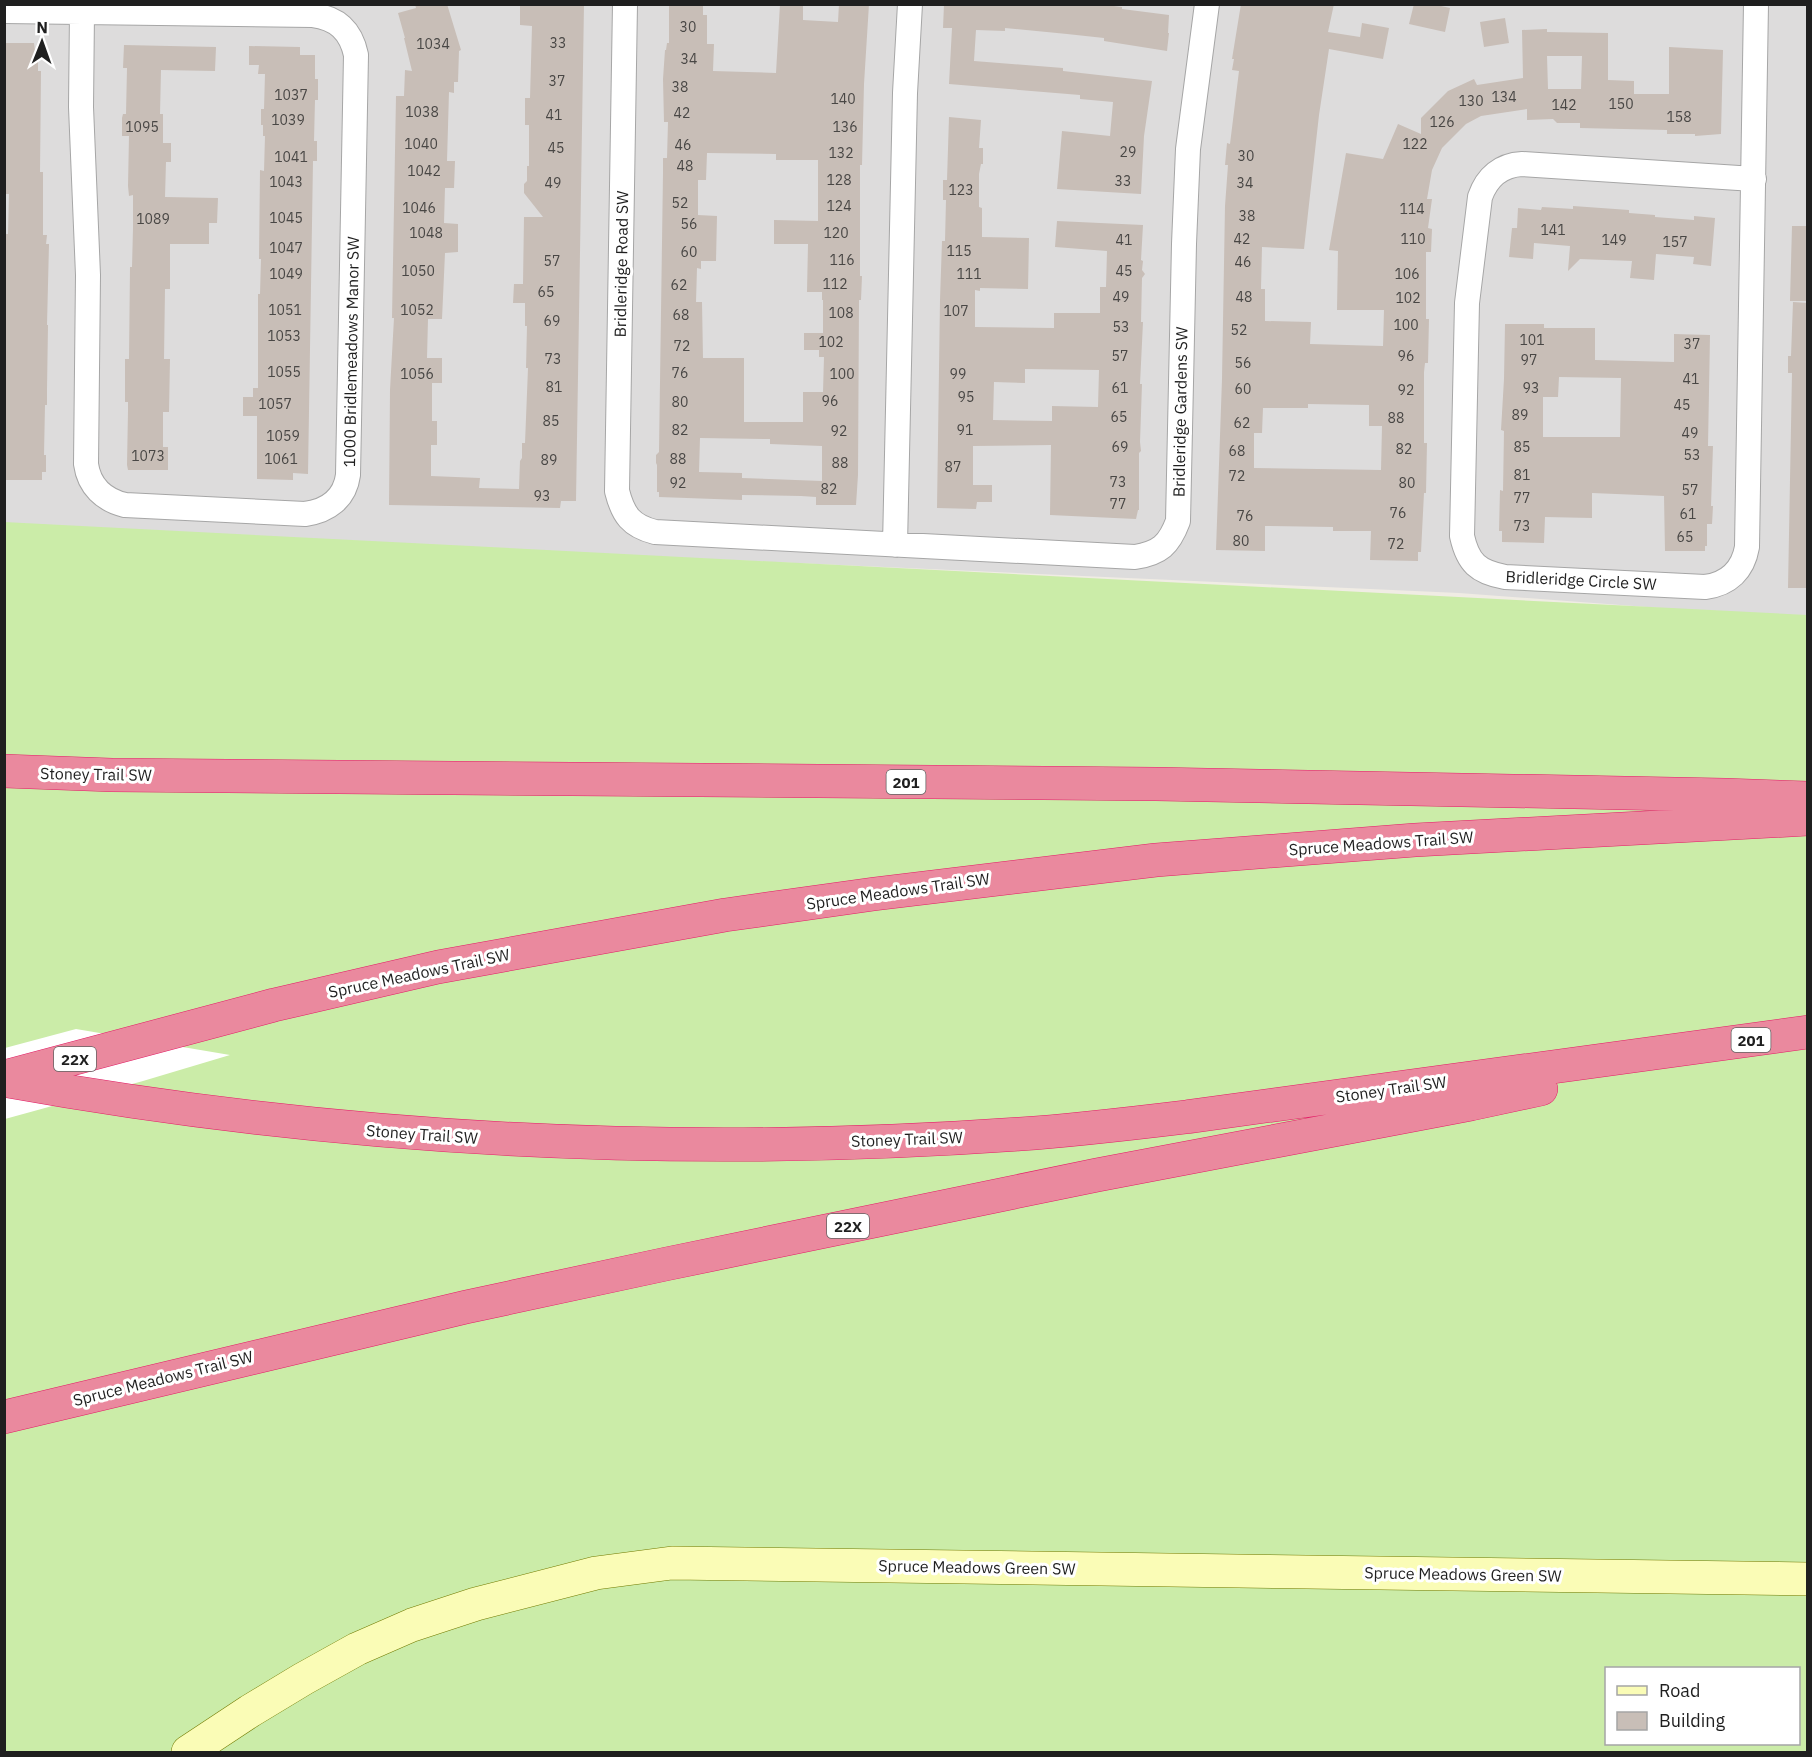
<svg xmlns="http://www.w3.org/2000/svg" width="1812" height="1757" font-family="'IBM Plex Sans',sans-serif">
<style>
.residential{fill:#dddcdc}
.grass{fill:#cbeca8;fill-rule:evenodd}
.pier{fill:#fff}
.building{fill:#c8beb7;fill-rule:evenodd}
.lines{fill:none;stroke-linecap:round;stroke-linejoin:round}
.street-casing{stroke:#a6a6a6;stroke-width:26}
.secondary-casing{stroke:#717b00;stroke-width:34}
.highway-casing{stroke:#e21d66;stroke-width:34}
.street{stroke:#fff;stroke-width:24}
.secondary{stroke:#fafcb6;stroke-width:33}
.highway{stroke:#ea899e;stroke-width:33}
.labels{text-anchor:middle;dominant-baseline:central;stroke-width:6;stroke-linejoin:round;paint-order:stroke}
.number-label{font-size:14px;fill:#494745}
.shield{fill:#fff;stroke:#626262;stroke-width:1.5}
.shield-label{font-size:15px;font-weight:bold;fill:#1f1f1f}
.street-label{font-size:16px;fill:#1f1f1f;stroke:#fff}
</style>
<rect width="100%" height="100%" fill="#f0ece4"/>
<path class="residential" d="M 4,5 L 1807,5 L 1807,619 L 1459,593 L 109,532 L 5,526 Z"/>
<path class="grass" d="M 4,522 L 1807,615 L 1807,1752 L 5,1752 ZM 1606,1668 L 1798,1668 L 1798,1744 L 1606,1744 Z"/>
<path class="pier" d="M 76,1029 L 230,1055 L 143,1081 L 5,1119 L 5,1048 Z"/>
<path class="building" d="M 415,4 L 447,4 L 461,50 L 459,51 L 458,82 L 454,82 L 454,93 L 449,92 L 447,161 L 455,161 L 454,188 L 445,188 L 444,223 L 458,224 L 458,252 L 445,253 L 442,319 L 428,319 L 427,358 L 442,358 L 442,383 L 432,383 L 432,421 L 437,421 L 437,445 L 431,445 L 431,476 L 480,478 L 479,488 L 519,489 L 520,461 L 522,458 L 522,443 L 525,443 L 528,368 L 526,368 L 527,326 L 525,326 L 525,303 L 513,303 L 514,284 L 523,284 L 524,217 L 543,217 L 524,193 L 524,184 L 527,181 L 527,166 L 529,166 L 529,125 L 525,125 L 525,98 L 530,98 L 532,26 L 520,25 L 520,4 L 584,4 L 576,501 L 561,501 L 560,508 L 389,505 L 390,390 L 394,318 L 392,318 L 396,96 L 404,96 L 405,70 L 412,71 L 404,38 L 405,38 L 398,13 L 416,8 Z
M 669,4 L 703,4 L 703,15 L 707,15 L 707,44 L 714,44 L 713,71 L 776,73 L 780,4 L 803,4 L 803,20 L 838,22 L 839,4 L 869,4 L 864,84 L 862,165 L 860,165 L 860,276 L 862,276 L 861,300 L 859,300 L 858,475 L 856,505 L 816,505 L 816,497 L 801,496 L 742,495 L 742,500 L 659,497 L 659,492 L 657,492 L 657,465 L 656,463 L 656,455 L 659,452 L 663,173 L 663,158 L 667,158 L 668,122 L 664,122 L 663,79 L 665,50 L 666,50 L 667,43 L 669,43 ZM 707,153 L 776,154 L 776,160 L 818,160 L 818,221 L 774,220 L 774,244 L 808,244 L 807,292 L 822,292 L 822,300 L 823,300 L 823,333 L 804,333 L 804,350 L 819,350 L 819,357 L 824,357 L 823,392 L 803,392 L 803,422 L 744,422 L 744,358 L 703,358 L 702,302 L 696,302 L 697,268 L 701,269 L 701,261 L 716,261 L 717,216 L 698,215 L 698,180 L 706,180 ZM 700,438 L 770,439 L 770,444 L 822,446 L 822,481 L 742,478 L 742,473 L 699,472 Z
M 944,4 L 1106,5 L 1122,7 L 1122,9 L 1169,15 L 1168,33 L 1169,33 L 1167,51 L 1104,41 L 1104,38 L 1067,34 L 1005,28 L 1005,31 L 976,30 L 974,61 L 1063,68 L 1063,71 L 1152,81 L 1144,136 L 1141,194 L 1057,189 L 1062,131 L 1110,136 L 1113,102 L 1080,99 L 1080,95 L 949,84 L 952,28 L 943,28 Z
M 1241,4 L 1334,4 L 1328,32 L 1360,37 L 1362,23 L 1389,28 L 1383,59 L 1329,49 L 1319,115 L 1304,249 L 1262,247 L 1261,289 L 1265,289 L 1265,321 L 1311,322 L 1310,344 L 1383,346 L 1384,310 L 1337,310 L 1338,251 L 1329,250 L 1346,153 L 1383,159 L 1398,124 L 1421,134 L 1421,118 L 1448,91 L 1474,79 L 1477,85 L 1523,78 L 1522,30 L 1547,29 L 1547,32 L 1608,33 L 1608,80 L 1634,81 L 1634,94 L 1669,94 L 1669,47 L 1723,50 L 1721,134 L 1695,136 L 1695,134 L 1667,134 L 1667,130 L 1580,128 L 1580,123 L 1557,123 L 1553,119 L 1527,120 L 1527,109 L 1481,116 L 1466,124 L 1442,148 L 1432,170 L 1427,199 L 1432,199 L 1428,228 L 1432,229 L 1431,252 L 1426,252 L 1426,319 L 1429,319 L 1428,363 L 1425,363 L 1424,372 L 1424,443 L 1427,443 L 1426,493 L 1424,493 L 1421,552 L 1418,552 L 1418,561 L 1370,560 L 1371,531 L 1333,531 L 1333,527 L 1265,526 L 1265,551 L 1216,550 L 1222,379 L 1225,206 L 1228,165 L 1225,165 L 1227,143 L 1230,144 L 1239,71 L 1232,70 L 1234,59 L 1232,59 ZM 1547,56 L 1582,56 L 1581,89 L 1548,89 ZM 1308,404 L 1369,405 L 1369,426 L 1382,426 L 1381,470 L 1254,468 L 1254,433 L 1262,433 L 1263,408 L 1308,408 Z
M 1414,4 L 1432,4 L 1450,8 L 1445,32 L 1409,24 Z
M 1505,18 L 1509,43 L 1484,47 L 1480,22 Z
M 4,43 L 34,43 L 35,51 L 38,51 L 38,71 L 41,71 L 40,172 L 43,172 L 43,235 L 47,235 L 46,244 L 49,244 L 47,325 L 48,325 L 47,389 L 47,405 L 45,405 L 44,455 L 46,455 L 46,472 L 42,472 L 42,480 L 4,480 L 4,254 L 5,234 L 8,234 L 9,194 L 4,194 Z
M 124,45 L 216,47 L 215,71 L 161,70 L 160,114 L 163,114 L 163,143 L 171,143 L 171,162 L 166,162 L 165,197 L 218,198 L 217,223 L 209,223 L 209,244 L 170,244 L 170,289 L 165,289 L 164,359 L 170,359 L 169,412 L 163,412 L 163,447 L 168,447 L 168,470 L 128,470 L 127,465 L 128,411 L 128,402 L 125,402 L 125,359 L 129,359 L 130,267 L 132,267 L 133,228 L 133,195 L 129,196 L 128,186 L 129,136 L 122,136 L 122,118 L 123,114 L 126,114 L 127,68 L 123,68 Z
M 249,46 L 300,47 L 300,55 L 315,55 L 315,79 L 318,79 L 318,100 L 315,100 L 314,141 L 317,141 L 317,161 L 313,161 L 308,474 L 293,473 L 293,480 L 257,479 L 257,416 L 243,416 L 243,397 L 253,397 L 253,388 L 258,388 L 258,294 L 260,294 L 261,259 L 259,259 L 260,170 L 264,171 L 265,136 L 263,136 L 263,125 L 261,125 L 261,109 L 264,109 L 265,74 L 258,74 L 259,65 L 249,65 Z
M 949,117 L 981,120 L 979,148 L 983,148 L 983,164 L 981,164 L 979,174 L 979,207 L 982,208 L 982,237 L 1029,238 L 1028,289 L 980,288 L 980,291 L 975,290 L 975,327 L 1054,328 L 1054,313 L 1100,313 L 1100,287 L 1106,287 L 1107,251 L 1055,247 L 1057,221 L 1143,225 L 1141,260 L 1143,261 L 1142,270 L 1145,274 L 1142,278 L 1141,322 L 1143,322 L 1140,384 L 1142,384 L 1140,442 L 1141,451 L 1139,453 L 1139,510 L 1138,510 L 1136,519 L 1050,515 L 1051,445 L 973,446 L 973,485 L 992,485 L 992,502 L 977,502 L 976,509 L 937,508 L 940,300 L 942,241 L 945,241 L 946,200 L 943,200 L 943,180 L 947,180 ZM 1025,369 L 1099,370 L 1098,407 L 1052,406 L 1052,421 L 993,420 L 994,382 L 1025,383 Z
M 1573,206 L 1629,210 L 1629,213 L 1655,215 L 1655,217 L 1694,220 L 1694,216 L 1715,218 L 1711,266 L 1693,264 L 1694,257 L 1656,254 L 1654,280 L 1630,278 L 1632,261 L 1580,259 L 1568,271 L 1570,246 L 1534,243 L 1533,259 L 1509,257 L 1512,228 L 1517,228 L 1518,208 L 1541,210 L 1542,207 L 1573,209 Z
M 1792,226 L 1808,226 L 1808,301 L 1790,301 Z
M 1793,302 L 1808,303 L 1808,588 L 1788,588 L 1792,373 L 1788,373 L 1788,356 L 1791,356 Z
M 1505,324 L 1544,324 L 1544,328 L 1595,328 L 1595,360 L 1674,362 L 1674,334 L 1710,335 L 1708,446 L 1713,446 L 1711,506 L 1713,506 L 1712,524 L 1707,524 L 1707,546 L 1705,546 L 1705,551 L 1665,551 L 1664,496 L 1592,493 L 1592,518 L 1545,517 L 1544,543 L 1502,542 L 1502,531 L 1499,531 L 1500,490 L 1503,491 L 1504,431 L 1501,430 L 1504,379 ZM 1559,377 L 1621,378 L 1620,437 L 1543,437 L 1543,397 L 1558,397 Z"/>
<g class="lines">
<g class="street-casing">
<path id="street" d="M 625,4 L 617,491 C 623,515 631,526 655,532 L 1135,557 C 1160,553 1169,545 1178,521 L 1184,244 L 1188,149 L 1207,4
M 4,11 L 313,15 C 337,18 351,31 356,55 L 348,475 C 345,498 328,511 305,514 L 125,505 C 104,500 89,486 86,464 L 88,275 L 81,107 L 82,12
M 1754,179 L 1522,164 C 1501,165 1487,177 1480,197 L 1467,303 L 1462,536 C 1468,563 1478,572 1505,577 L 1705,587 C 1729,584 1743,570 1747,547 L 1756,4
M 895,545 L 905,93 L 910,4"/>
</g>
<g class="secondary-casing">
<path id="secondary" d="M 188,1752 L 250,1711 L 303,1679 L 357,1649 L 412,1625 L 476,1604 L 596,1573 L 672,1563 L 1808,1579"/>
</g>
<g class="highway-casing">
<path id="highway" d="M 4,771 L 112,775 L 1156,784 L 1725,795 L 1808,798
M 4,1077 L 274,1005 L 438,967 L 725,915 L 874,894 L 1156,860 L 1415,840 L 1808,819
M 8,1081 C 342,1141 682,1158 1020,1134 C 1078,1130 1135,1123 1193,1116 L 1808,1032
M 4,1417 L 466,1307 L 666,1264 L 1097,1175 L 1471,1104 L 1541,1089"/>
</g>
<use href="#street" class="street"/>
<use href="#secondary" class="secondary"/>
<use href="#highway" class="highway"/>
</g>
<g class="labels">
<g class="number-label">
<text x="688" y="27">30</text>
<text x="558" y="43">33</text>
<text x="433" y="44">1034</text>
<text x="689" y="59">34</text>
<text x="557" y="81">37</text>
<text x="680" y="87">38</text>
<text x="291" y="95">1037</text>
<text x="1504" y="97">134</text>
<text x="843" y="99">140</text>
<text x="1471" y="101">130</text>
<text x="1621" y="104">150</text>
<text x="1564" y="105">142</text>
<text x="422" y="112">1038</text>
<text x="682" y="113">42</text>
<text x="554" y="115">41</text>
<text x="1679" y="117">158</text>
<text x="288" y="120">1039</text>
<text x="1442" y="122">126</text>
<text x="142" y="127">1095</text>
<text x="845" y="127">136</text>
<text x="421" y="144">1040</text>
<text x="1415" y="144">122</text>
<text x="683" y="145">46</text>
<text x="556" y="148">45</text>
<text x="1128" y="152">29</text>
<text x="841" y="153">132</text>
<text x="1246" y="156">30</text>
<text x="291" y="157">1041</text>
<text x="685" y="166">48</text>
<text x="424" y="171">1042</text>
<text x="839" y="180">128</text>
<text x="1123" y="181">33</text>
<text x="286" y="182">1043</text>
<text x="553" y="183">49</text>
<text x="1245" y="183">34</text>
<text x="961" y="190">123</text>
<text x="680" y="203">52</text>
<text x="839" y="206">124</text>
<text x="419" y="208">1046</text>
<text x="1412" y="209">114</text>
<text x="1247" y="216">38</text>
<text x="286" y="218">1045</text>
<text x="153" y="219">1089</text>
<text x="689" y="224">56</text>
<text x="1553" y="230">141</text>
<text x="426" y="233">1048</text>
<text x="836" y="233">120</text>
<text x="1242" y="239">42</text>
<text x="1413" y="239">110</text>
<text x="1124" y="240">41</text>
<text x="1614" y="240">149</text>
<text x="1675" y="242">157</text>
<text x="286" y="248">1047</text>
<text x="959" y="251">115</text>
<text x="689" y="252">60</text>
<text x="842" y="260">116</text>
<text x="552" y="261">57</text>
<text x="1243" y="262">46</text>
<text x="418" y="271">1050</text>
<text x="1124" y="271">45</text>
<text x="286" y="274">1049</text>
<text x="969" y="274">111</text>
<text x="1407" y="274">106</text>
<text x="835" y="284">112</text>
<text x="679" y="285">62</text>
<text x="546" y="292">65</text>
<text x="1121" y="297">49</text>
<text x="1244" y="297">48</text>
<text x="1408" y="298">102</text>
<text x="285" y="310">1051</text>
<text x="417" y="310">1052</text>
<text x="956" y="311">107</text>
<text x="841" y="313">108</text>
<text x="681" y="315">68</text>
<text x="552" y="321">69</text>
<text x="1406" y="325">100</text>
<text x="1121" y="327">53</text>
<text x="1239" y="330">52</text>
<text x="284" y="336">1053</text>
<text x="1532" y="340">101</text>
<text x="831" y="342">102</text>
<text x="1692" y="344">37</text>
<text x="682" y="346">72</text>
<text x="1120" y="356">57</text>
<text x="1406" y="356">96</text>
<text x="553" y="359">73</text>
<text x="1529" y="360">97</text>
<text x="1243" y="363">56</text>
<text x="284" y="372">1055</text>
<text x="680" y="373">76</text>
<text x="417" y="374">1056</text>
<text x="842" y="374">100</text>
<text x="958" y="374">99</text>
<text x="1691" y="379">41</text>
<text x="554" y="387">81</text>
<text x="1120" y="388">61</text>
<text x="1531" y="388">93</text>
<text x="1243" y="389">60</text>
<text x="1406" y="390">92</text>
<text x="966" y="397">95</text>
<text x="830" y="401">96</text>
<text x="680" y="402">80</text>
<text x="275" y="404">1057</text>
<text x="1682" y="405">45</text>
<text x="1520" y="415">89</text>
<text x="1119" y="417">65</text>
<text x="1396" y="418">88</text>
<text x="551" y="421">85</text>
<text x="1242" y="423">62</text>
<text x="680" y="430">82</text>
<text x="965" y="430">91</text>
<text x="839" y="431">92</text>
<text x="1690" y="433">49</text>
<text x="283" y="436">1059</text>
<text x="1120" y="447">69</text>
<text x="1522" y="447">85</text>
<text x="1404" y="449">82</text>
<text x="1237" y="451">68</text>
<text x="1692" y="455">53</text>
<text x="148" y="456">1073</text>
<text x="281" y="459">1061</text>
<text x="678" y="459">88</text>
<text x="549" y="460">89</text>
<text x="840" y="463">88</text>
<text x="953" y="467">87</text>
<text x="1522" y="475">81</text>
<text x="1237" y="476">72</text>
<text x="1118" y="482">73</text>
<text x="678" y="483">92</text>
<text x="1407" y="483">80</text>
<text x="829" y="489">82</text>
<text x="1690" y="490">57</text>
<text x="542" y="496">93</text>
<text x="1522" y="498">77</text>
<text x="1118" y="504">77</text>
<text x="1398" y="513">76</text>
<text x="1688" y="514">61</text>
<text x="1245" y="516">76</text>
<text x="1522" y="526">73</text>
<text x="1685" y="537">65</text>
<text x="1241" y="541">80</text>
<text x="1396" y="544">72</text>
</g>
<g class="shield">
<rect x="886.5" y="770" width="39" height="24" rx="4.5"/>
<rect x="1731.5" y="1028" width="39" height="24" rx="4.5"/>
<rect x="54" y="1047" width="42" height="24" rx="4.5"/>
<rect x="827" y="1214" width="42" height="24" rx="4.5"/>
</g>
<g class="shield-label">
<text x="906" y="782">201</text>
<text x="1751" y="1040">201</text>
<text x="75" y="1059">22X</text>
<text x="848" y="1226">22X</text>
</g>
<g class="street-label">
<text transform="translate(621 264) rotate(-89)">Bridleridge Road SW</text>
<text transform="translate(351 352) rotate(-89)">1000 Bridlemeadows Manor SW</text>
<text transform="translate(1180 412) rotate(-89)">Bridleridge Gardens SW</text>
<text transform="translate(1581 580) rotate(3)">Bridleridge Circle SW</text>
<text transform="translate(96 774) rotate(1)">Stoney Trail SW</text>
<text transform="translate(1381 843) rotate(-4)">Spruce Meadows Trail SW</text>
<text transform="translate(898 891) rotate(-8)">Spruce Meadows Trail SW</text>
<text transform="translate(419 973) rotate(-12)">Spruce Meadows Trail SW</text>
<text transform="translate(1391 1089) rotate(-8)">Stoney Trail SW</text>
<text transform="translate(422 1134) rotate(4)">Stoney Trail SW</text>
<text transform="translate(907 1139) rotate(-2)">Stoney Trail SW</text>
<text transform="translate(163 1378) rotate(-14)">Spruce Meadows Trail SW</text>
<text transform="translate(977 1567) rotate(1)">Spruce Meadows Green SW</text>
<text transform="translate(1463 1574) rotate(1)">Spruce Meadows Green SW</text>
</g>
</g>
<rect width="1812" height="1757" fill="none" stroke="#1f1f1f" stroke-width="12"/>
<rect x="1605" y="1667" width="195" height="78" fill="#ffffff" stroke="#a5a5a5" stroke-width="1.5"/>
<rect x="1617" y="1686" width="30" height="9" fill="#fafcb6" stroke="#a5a5a5" stroke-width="1.5"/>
<text x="1659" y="1697" font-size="18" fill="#1f1f1f">Road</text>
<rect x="1617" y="1712" width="30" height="18" fill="#c8beb7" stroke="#a5a5a5" stroke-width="1.5"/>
<text x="1659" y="1727" font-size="18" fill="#1f1f1f">Building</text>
<g transform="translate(42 42) rotate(1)" stroke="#ffffff" stroke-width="4.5" paint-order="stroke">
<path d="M0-4.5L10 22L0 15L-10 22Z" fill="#1f1f1f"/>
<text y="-9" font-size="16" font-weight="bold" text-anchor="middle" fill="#1f1f1f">N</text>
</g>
</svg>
